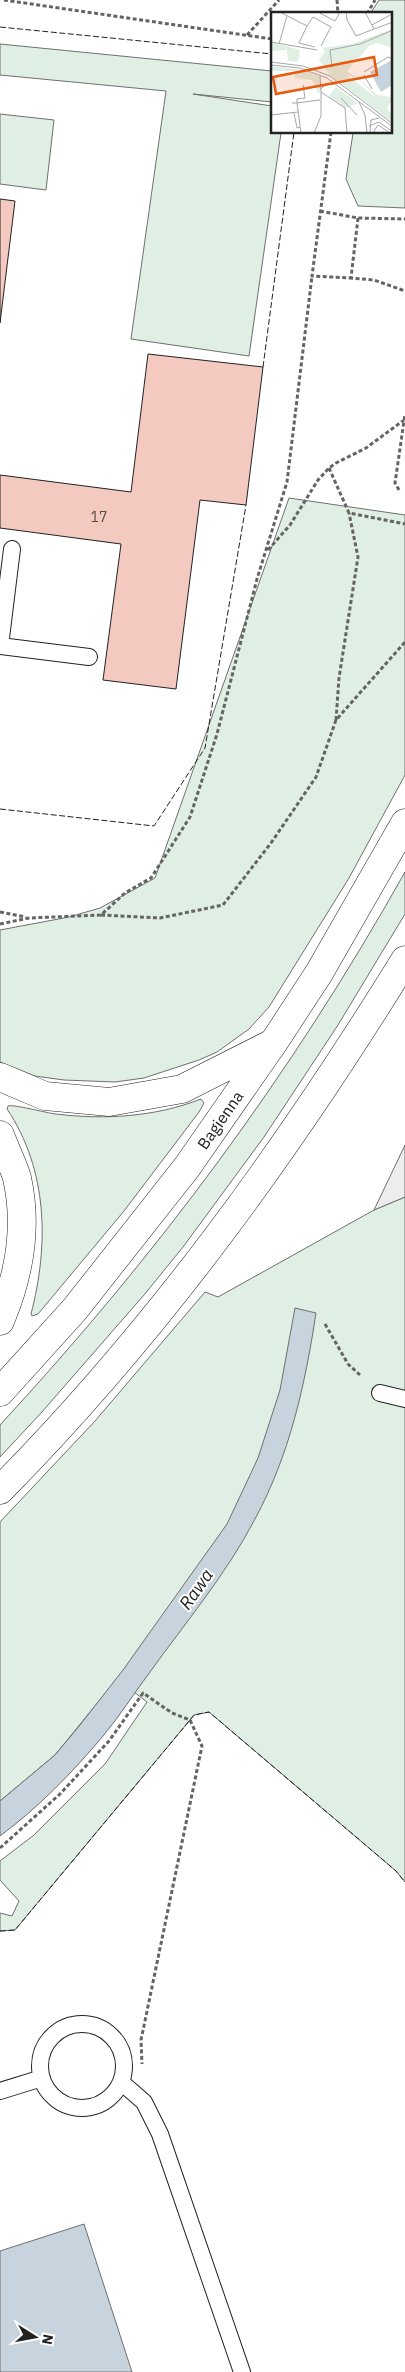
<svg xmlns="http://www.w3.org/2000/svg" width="405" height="2372" font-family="'IBM Plex Sans',sans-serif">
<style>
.green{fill:#e0efe3;stroke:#6f6f6f}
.parking{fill:#ededed;stroke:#6f6f6f}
.water{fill:#c7d3dd;stroke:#6f6f6f}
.building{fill:#f3c9c0;stroke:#222}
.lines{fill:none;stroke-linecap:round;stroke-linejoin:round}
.service-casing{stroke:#222;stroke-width:18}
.primary-casing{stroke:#222;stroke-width:29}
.path{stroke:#646464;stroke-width:3;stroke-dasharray:4 2.5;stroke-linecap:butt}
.service{stroke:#fff;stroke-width:16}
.primary{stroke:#fff;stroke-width:28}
.fence{stroke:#222;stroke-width:1;stroke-dasharray:6 2.5;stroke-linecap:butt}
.labels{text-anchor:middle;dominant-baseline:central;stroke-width:4;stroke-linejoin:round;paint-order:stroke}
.number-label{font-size:14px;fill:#564c4a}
.street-label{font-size:16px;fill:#222;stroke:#fff}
.water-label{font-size:18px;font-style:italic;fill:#222;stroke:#fff}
.inset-road{fill:none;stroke:#a7a7a7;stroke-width:1}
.view{fill:#e8590c;fill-opacity:0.15;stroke:#e8590c;stroke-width:2.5}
.inset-edge{fill:none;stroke:#222;stroke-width:2.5}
</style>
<rect width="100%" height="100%" fill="#fff"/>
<path class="green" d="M 379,0 L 405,0 L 405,208 L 358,206 L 346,179 L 353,133 L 391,132 L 391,14 L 370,14 Z
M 0,44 L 272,71 L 272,102 L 193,94 L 272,106 L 272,132 L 281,133 L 249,356 L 131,339 L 166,91 L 0,75 Z
M 0,114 L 54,120 L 46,190 L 0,184 Z
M 289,498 L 405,515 L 405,775 L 349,878 L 269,1007 L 249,1029 L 217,1052 L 199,1060 L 144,1078 L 115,1082 L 64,1080 L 35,1076 L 0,1062 L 0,930 L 69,917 L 100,908 L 155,878 Z
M 405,872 L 405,914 L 338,1025 L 264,1137 L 183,1247 L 144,1295 L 41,1413 L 0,1457 L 0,1425 C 158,1254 291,1075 405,872 Z
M 201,1099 L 204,1103 L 199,1112 L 124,1211 L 38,1314 L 32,1316 L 31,1314 C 49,1245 48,1170 7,1109 L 8,1106 C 14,1104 46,1113 56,1114 C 104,1120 155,1117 201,1099 Z
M 405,1197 L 405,1882 L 396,1871 L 209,1712 L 194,1715 L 190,1720 L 15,1930 L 0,1931 L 0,1913 L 12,1916 L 19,1901 L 0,1880 L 0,1861 L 34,1835 L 105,1764 L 147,1702 L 117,1679 L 55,1755 L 0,1801 L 0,1522 L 95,1421 L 205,1292 L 218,1297 L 374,1210 Z"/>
<path class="parking" d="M 405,1145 L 405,1197 L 374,1210 Z"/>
<path class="water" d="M 295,1308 L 316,1313 C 305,1385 290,1454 255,1519 C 227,1573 186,1622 150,1672 C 134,1693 120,1716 103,1736 C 73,1772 38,1808 0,1836 L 0,1801 L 55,1755 L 80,1725 L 123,1670 L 227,1524 L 258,1458 L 280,1390 Z
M 84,2224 L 132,2372 L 0,2372 L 0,2251 Z"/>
<path class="building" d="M 0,199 L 15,201 L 0,323 Z
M 148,354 L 263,367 L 246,505 L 200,500 L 176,689 L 103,680 L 121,544 L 0,528 L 0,475 L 131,492 Z"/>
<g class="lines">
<g class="service-casing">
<path id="service" d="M 12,549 L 0,646 L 89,657
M 380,1393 L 405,1399
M40 2066a42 42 0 1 1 84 0a42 42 0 1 1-84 0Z
M 121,2082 L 144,2102 L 160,2134 L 242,2372
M 0,2091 L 42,2078"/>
</g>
<g class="primary-casing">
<path id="primary" d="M 0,1077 L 45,1096 L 109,1102 L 182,1089 L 271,1044
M 0,1135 C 5,1149 13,1164 17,1178 C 28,1227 19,1276 0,1321
M 0,1392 L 75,1309 L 187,1167 L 274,1042 L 319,973 L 405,823
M 0,1490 C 158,1330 287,1151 405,960"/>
</g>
<path class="path" d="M 4,0 L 272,39
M 337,0 L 338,14
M 367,14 L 375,0
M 247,35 L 279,0
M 331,132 L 312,276 L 351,278
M 320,211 L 358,218 L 405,219
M 358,218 L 351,278 L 374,280 L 405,291
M 329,468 L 349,513 L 405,524
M 399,490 L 395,483 L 405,414
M 268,550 L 290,525 L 318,480 L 329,468 L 336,463 L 366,448 L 404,420
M 336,720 L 339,678 L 358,557 L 349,513
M 0,912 L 26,917
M 101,915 L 160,918 L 223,905 L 271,843 L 316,777 L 336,720 L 405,642
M 0,924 L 29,918 L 101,915 L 125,893 L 151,878 L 190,817 L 217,734 L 257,579 L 287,482 L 312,276
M 325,1324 L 348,1364 L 360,1375
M 0,1848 L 60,1794 L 109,1741 L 143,1693 L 172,1713 L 190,1720 L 202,1746 L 141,2040 L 142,2064"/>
<use href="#service" class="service"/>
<use href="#primary" class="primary"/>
<path class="fence" d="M 0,27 L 272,54
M 263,367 L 294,132
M 0,809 L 154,826 L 205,748 L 246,505
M 0,1931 L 15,1930 L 190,1720 L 194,1715 L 209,1712 L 396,1871 L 405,1882"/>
</g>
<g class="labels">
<g class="number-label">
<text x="99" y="517">17</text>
</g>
<g class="street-label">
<text transform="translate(220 1120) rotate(-55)">Bagienna</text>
</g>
<g class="water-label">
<text transform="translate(196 1589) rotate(-55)">Rawa</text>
</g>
</g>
<g transform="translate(271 12)">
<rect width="121" height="121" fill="#fff"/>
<path d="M 121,17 L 121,36 L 106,31 L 98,34 L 76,59 L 87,66 L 106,83 L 121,85 L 121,88 L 105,85 L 87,66 L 76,63 L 104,85 L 121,88 L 116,97 L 121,102 L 121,110 L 59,63 L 48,48 L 54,39 L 51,36 L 81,32 ZM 0,30 L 29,38 L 27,50 L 17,49 L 16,38 L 0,39 ZM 0,54 L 33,58 L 48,64 L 51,73 L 48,82 L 41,68 L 24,66 L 24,59 L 0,59 ZM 65,75 L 87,91 L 75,96 L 58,84 Z" fill="#e0efe3"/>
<path d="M 121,48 L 121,73 L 110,80 L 99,60 Z" fill="#c7d3dd"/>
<path class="inset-road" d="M 9,0 L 36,14 L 28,31 L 44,35M 47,0 L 64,9 L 69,0M 75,0 L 76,8 L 85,24 L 103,17 L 94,0M 101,13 L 121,2M 36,14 L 42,5 L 60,15 L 50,34M 103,17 L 122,10M 0,30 L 46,38M 8,32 L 16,4M 0,50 L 32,54 L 59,64 L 122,112M 0,53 L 29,56 L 56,66 L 122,115M 61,55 L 59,38 L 89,32 L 122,18M 93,60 L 117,45 L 122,47M 93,63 L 101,77M 49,64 L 50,80M 50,77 L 55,72 L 63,72M 70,86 L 86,103M 88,90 L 94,103 L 96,121M 21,91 L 26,91 L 26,87 L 34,86 L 32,73M 23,101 L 26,116 L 29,115M 0,103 L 27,100M 98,114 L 108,110 L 122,120M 30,121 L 26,91 L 49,88M 43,121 L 50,104 L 50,80 L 74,96 L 76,121M 99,121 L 100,108 L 108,106M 102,121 L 107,113 L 119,121"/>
<path class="view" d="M 103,45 L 106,63 L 5,82 L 2,65 Z"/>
<rect width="121" height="121" class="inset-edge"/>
</g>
<g transform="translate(35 2337) rotate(101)" stroke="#ffffff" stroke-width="4" paint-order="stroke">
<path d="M0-4L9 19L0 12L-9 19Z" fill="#222222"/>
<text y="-8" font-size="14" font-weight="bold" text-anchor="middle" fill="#222222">N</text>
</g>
</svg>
